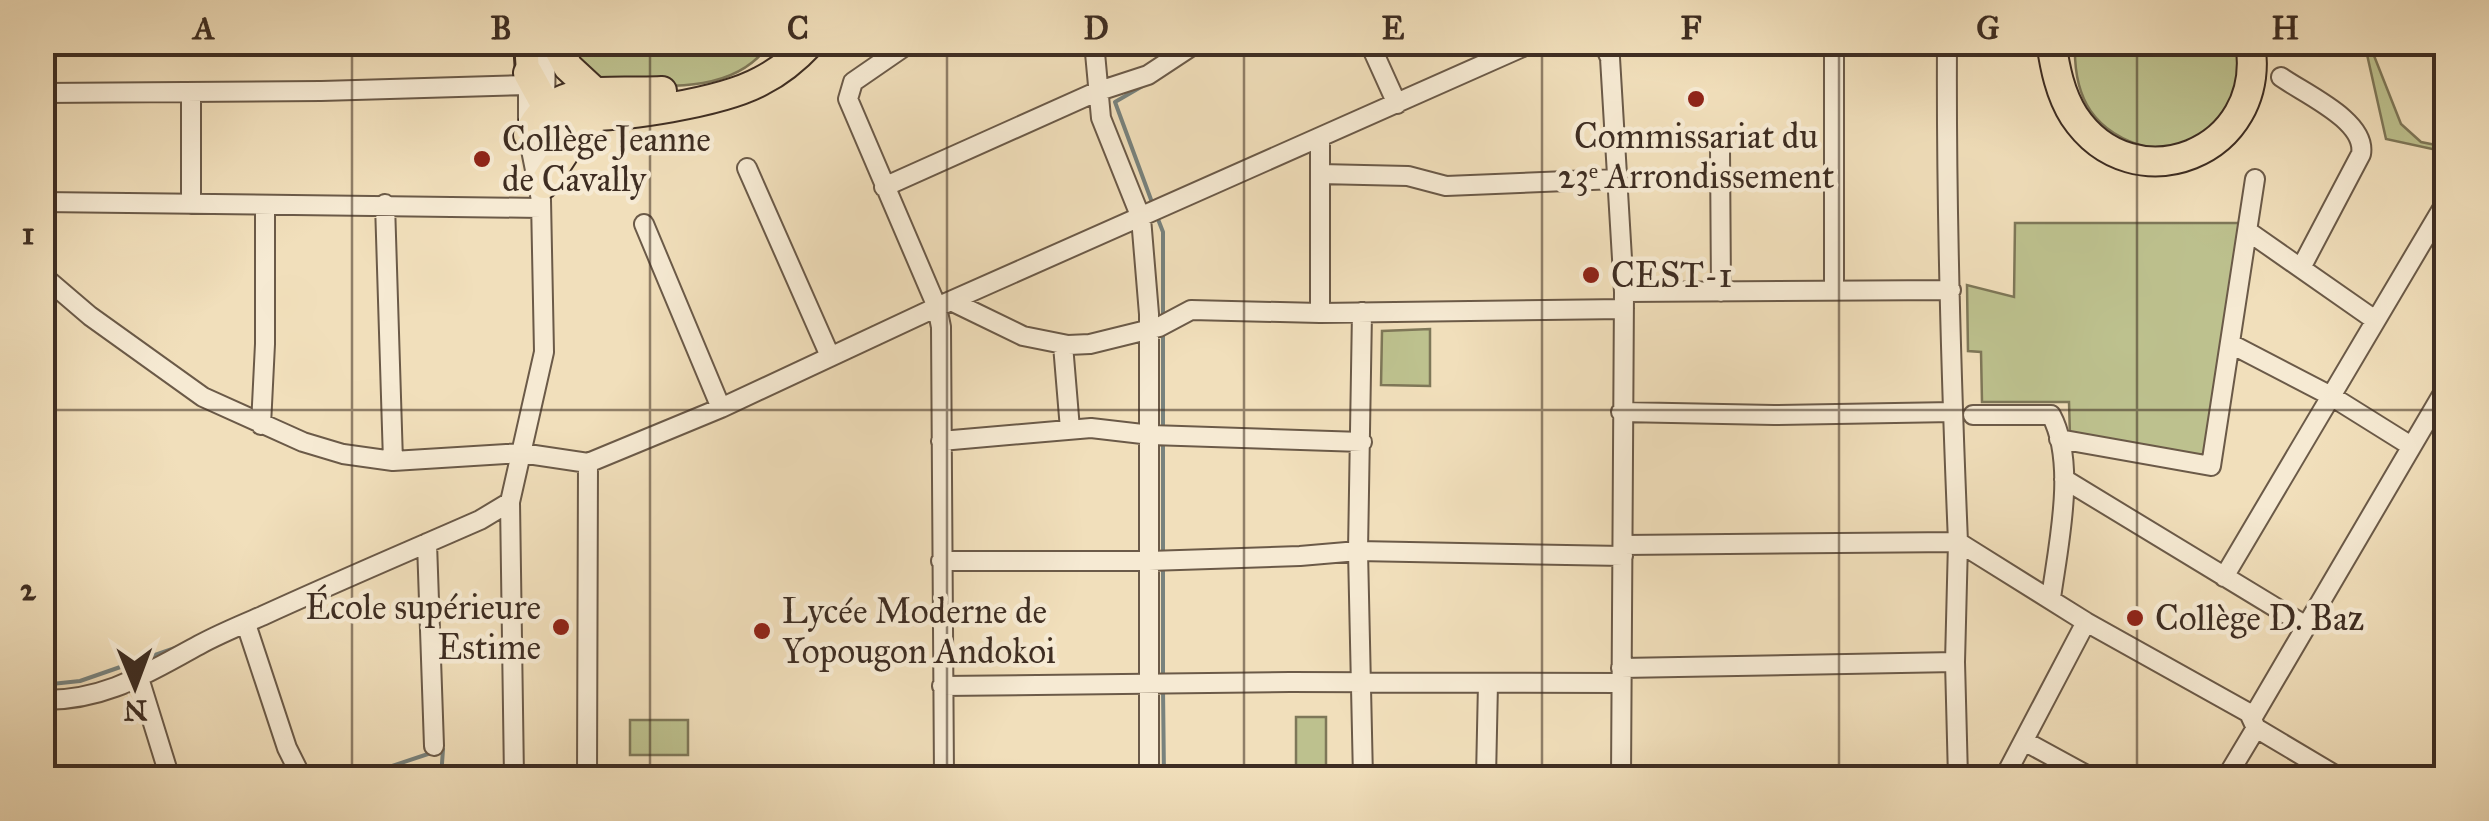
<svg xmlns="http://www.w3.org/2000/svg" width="2489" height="821" font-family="'IM FELL Great Primer',serif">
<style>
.green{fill:#bdc18e;stroke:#7e7758;stroke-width:2.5}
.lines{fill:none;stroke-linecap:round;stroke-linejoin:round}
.stream{stroke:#78827d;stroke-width:4}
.minor-casing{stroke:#6b5a48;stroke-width:22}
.major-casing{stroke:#3e2d22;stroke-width:28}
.highway-casing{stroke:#3e2d22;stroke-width:32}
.minor{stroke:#f6ead3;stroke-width:18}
.major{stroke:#f1dfbb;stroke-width:22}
.highway{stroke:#f1dfbb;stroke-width:28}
.grid{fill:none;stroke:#3e2d22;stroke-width:2.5;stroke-opacity:0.55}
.poi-dot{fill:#8f2418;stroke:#f6ead3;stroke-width:4}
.labels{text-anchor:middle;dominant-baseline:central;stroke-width:9;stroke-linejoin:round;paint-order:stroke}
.poi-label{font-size:35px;fill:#3e2d22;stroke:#f6ead3;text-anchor:start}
.neatline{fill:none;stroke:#3e2d22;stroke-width:4}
.grid-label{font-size:32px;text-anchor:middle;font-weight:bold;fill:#3e2d22}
</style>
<rect width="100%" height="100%" fill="#f1dfbb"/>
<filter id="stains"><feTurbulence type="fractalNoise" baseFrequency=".002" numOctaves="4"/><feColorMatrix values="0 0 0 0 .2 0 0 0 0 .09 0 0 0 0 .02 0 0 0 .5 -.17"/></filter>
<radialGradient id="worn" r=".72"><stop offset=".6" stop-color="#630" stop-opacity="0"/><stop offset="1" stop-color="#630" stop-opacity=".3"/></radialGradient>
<path class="green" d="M 561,43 L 770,43 C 733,99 652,85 594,83 Z
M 2075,43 L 2240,43 L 2236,105 C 2222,117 2205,139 2188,147 C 2178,152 2160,150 2149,148 C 2094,133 2073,99 2075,43 Z
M 2334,43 L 2369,43 L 2401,124 L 2421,142 L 2446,147 L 2446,152 L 2386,139 L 2366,50 Z
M 2015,223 L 2242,223 L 2209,463 L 2070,436 L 2069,402 L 1982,402 L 1981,352 L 1968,351 L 1967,285 L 2014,297 Z
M 1430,329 L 1430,386 L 1381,385 L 1382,331 Z
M 1296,717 L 1326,717 L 1326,776 L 1296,776 Z
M 630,720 L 688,720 L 688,755 L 630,755 Z"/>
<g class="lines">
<path class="stream" d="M 1146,84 L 1115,102 L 1153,205
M 1156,214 L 1163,232 L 1163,319
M 1163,333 L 1163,429
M 1163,443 L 1163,554
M 1163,568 L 1163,679
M 42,685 L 80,681 L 178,647
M 1163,688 L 1164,778
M 356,778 L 443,749 L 441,778"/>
<g class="minor-casing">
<path id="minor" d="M 911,42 L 853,82 L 848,99 L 937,307 L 941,327 L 944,778
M 1094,42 L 1101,118 L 1141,218 L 1149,314 L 1149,778
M 1369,42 L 1397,104
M 1603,42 L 1610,58 L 1624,292 L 1621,778
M 1947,42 C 1946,209 1951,375 1958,542 L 2086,622 L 2249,713 L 2256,728 L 2226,778
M 2281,77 C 2305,94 2367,121 2361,154 L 2302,266
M 191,92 L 191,204
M 42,93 L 321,91 L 527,85
M 1720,149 L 1721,292
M 747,168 L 830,356
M 1320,174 L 1408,176 L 1446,186 L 1616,179
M 544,180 L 546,42
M 884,187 L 1096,92 L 1148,75 L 1198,42
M 42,202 L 541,208
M 385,204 L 393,461
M 644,224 L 721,408
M 2249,232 L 2375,320
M 42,275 L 90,316 L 203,397 L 303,442 L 343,454 L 393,461 L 521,453 L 588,463 L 721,408 L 937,307 L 1534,42
M 1834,290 L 1834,42
M 1624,292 L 1951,290
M 951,301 L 1023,336 L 1068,345 L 1090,344 L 1159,327 L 1191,310 L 1320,313 L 1624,309
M 1362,312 L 1358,551 L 1363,778
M 1320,313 L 1320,138
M 2231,344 L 2331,396 L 2411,446
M 1063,345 L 1070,429
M 1621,412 L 1774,415 L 1953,412
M 1973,415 L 2051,415 C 2077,463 2058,546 2051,598
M 261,425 L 265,344 L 265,206
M 2059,439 L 2211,466 L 2255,179
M 941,441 L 1091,428 L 1151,435 L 1362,442
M 2064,479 L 2306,626
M 427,543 L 434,746
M 1623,545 L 1958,542 L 1955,662 L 1958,778
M 941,561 L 1149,561 L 1300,556 L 1358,551 L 1623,556
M 2224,577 L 2446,202
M 246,624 L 287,748 L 302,778
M 1621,668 L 1955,662
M 139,678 L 170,778
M 942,686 L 1290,682 L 1621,683
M 42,700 C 105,701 147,673 199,645 C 219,634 241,625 262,616 C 334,583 407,552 480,520 L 510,502
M 2253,717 L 2446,388
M 2256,728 L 2340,778
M 2024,741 L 2092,778
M 514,778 L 510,502 L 544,352 L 541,200 L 528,135 L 528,79
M 587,778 L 588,463
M 1486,778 L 1488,683
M 2004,778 L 2086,622"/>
</g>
<g class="major-casing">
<path id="major" d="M 526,42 L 528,73"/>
</g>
<g class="highway-casing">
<path id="highway" d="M 555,42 L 568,67 L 595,92
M 2051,42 C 2055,68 2060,94 2074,116 C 2133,205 2269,154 2250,42
M 528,73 L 546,106 C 556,110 566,114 576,115 C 620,119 723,102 761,81 C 779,72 797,57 811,42
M 528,135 C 551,80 613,94 662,91
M 544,184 L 570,144 L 598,115"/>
</g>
<use href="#minor" class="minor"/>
<use href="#major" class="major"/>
<use href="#highway" class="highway"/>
</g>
<path class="grid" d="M 352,42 L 352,778M 650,42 L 650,778M 947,42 L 947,778M 1244,42 L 1244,778M 1542,42 L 1542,778M 1839,42 L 1839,778M 2137,42 L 2137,778M 42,410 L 2446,410"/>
<g class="poi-dot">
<circle cx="1696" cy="99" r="10"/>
<circle cx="482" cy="159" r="10"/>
<circle cx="1591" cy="275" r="10"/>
<circle cx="2135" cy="618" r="10"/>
<circle cx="561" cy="627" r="10"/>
<circle cx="762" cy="631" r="10"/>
</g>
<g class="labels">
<g class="poi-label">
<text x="1696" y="136" text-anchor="middle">Commissariat du<tspan x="1696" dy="40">23ᵉ Arrondissement</tspan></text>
<text x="502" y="139">Collège Jeanne<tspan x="502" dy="40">de Cavally</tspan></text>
<text x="1611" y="275">CEST-1</text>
<text x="541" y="607" text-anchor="end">École supérieure<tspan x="541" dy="40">Estime</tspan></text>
<text x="782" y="611">Lycée Moderne de<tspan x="782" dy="40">Yopougon Andokoi</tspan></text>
<text x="2155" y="618">Collège D. Baz</text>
</g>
</g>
<rect width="2489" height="821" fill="none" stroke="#f1dfbb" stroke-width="110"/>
<g transform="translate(135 686) rotate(179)" stroke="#f6ead3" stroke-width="8" paint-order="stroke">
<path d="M0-8L18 38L0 25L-18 38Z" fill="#3e2d22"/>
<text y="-15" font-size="28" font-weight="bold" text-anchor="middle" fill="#3e2d22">N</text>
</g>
<rect x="55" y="55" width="2379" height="711" class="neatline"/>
<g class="grid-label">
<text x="204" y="39">A</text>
<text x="501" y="39">B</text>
<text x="798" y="39">C</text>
<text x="1096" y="39">D</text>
<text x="1393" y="39">E</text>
<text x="1691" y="39">F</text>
<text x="1988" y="39">G</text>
<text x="2285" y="39">H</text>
<text x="28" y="244">1</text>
<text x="28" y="600">2</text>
</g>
<rect width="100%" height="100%" filter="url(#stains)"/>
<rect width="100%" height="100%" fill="url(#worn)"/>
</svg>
